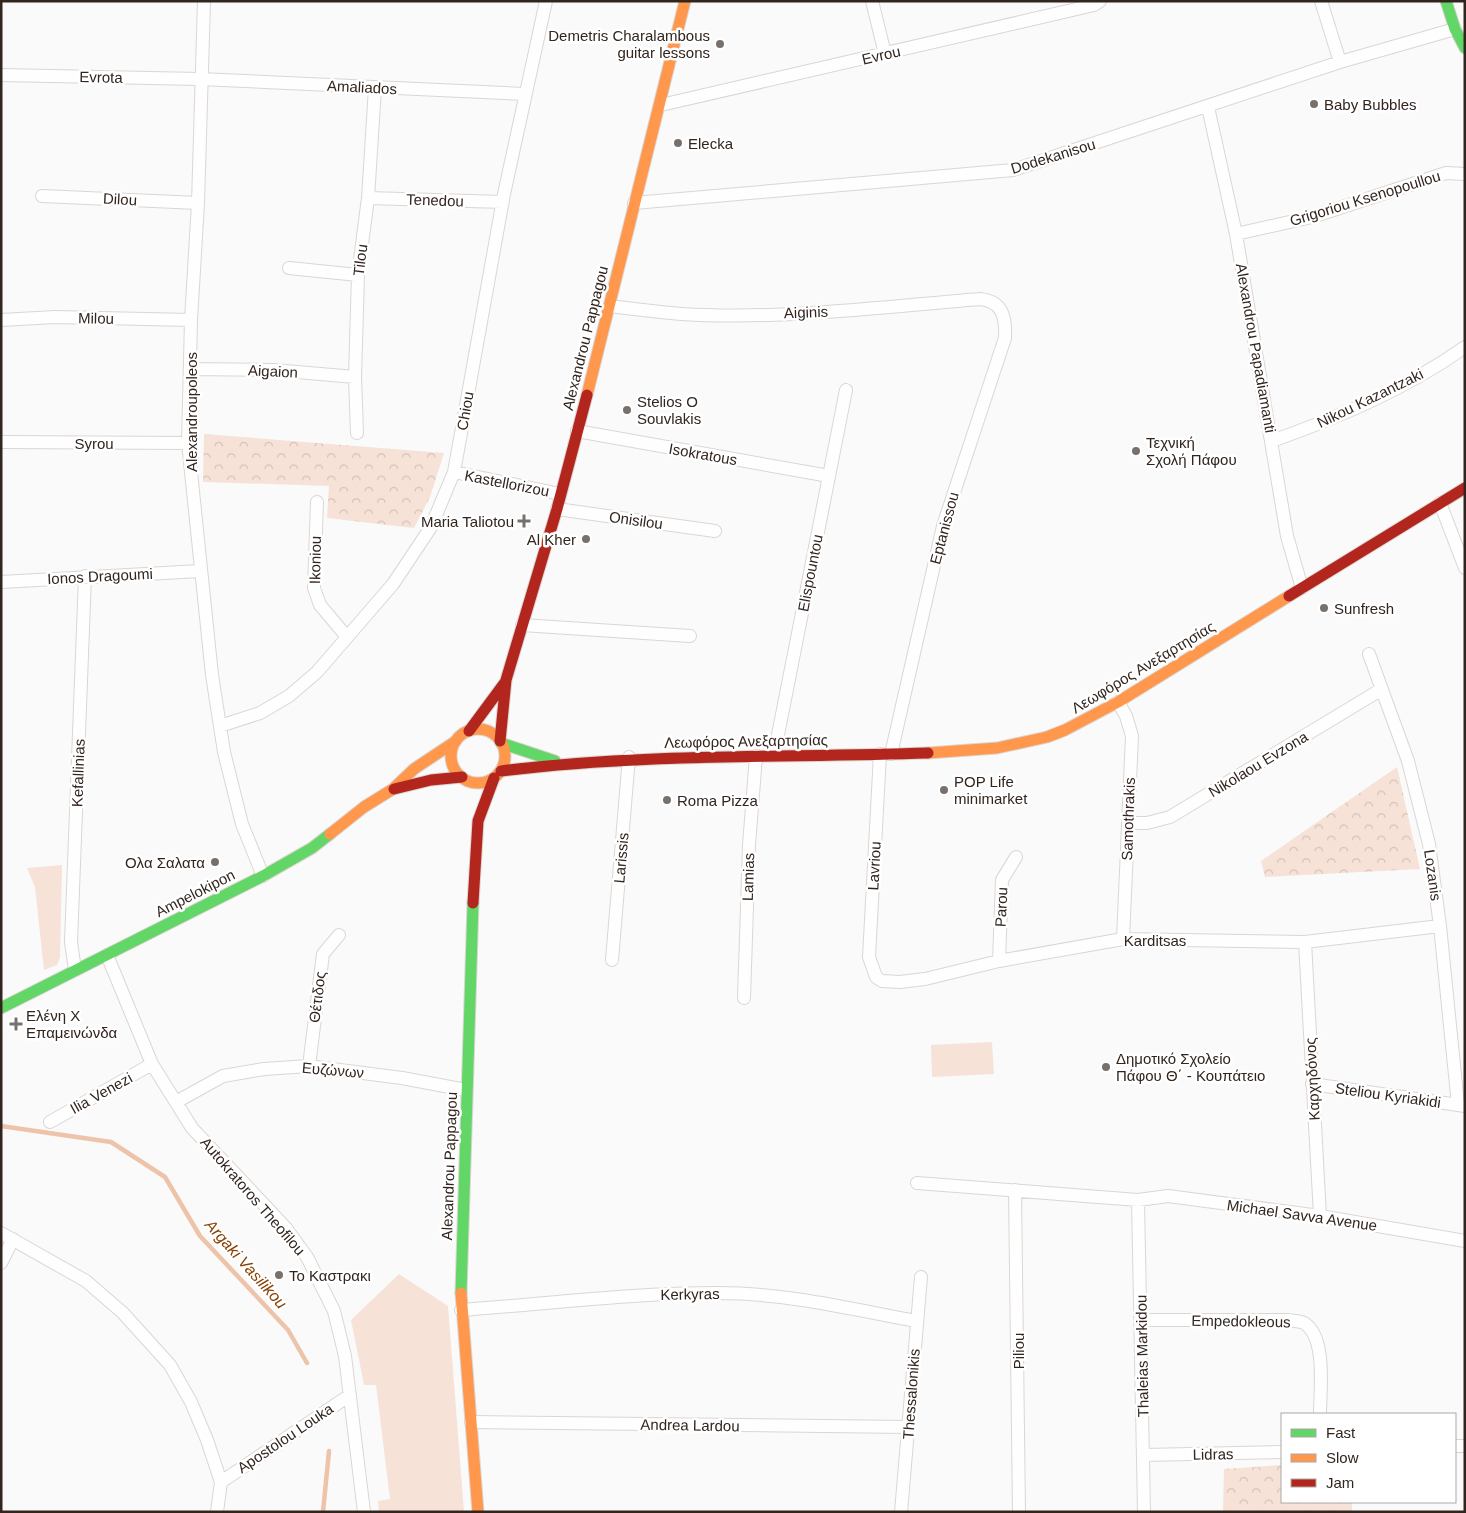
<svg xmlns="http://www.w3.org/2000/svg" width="1466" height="1513" font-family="Arial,sans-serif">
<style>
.grass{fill:#f7e2d7}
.forest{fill:url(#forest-crowns)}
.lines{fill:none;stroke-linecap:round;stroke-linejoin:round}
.stream{stroke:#edc3aa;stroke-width:4.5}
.street-casing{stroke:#dcd6d2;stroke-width:14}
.fast-casing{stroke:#dcd6d2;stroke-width:13}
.slow-casing{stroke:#dcd6d2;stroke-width:13}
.jam-casing{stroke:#dcd6d2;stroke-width:13}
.street{stroke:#fefefe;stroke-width:12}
.fast{stroke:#63d668;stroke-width:11}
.slow{stroke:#ff974d;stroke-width:11}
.jam{stroke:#b3261e;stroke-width:11}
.poi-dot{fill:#78706b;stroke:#fff;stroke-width:2}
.labels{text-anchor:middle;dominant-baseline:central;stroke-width:5;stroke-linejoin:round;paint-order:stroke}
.poi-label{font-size:15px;fill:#32251e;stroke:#fff;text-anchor:start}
.street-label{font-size:15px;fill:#32251e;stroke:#fff}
.water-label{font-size:16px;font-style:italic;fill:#874103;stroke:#fff}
</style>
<defs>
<pattern id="forest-crowns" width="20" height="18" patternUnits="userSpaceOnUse" patternTransform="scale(1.25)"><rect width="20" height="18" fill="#f7e2d7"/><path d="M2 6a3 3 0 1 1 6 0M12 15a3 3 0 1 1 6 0" fill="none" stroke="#d4c2b8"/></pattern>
</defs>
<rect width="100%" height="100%" fill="#fafafa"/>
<path class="grass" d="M 62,865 L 60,957 L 57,965 L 44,970 L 35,887 L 27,868 Z
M 992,1042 L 994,1074 L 932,1077 L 931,1045 Z
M 399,1274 L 448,1306 L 464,1512 L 379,1512 L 378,1501 L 390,1499 L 376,1385 L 364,1385 L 351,1320 Z"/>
<path class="forest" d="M 204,434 L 444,453 L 430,497 L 414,528 L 327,518 L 329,486 L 203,482 Z
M 1397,767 L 1420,869 L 1265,877 L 1261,861 Z
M 1282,1465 L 1282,1502 L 1352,1502 L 1352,1512 L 1223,1512 L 1224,1469 Z"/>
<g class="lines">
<path class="stream" d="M 1,1126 L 111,1142 L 165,1177 L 200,1236 L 288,1330 L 307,1363
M 323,1512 L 329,1451"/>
<g class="street-casing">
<path id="street" d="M 204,1 L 198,203 L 191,320 L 188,443 L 212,675 L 224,752 L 242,824 L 263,876
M 872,1 L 885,54
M 1321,1 L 1340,62
M 1,75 L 200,79 L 524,94
M 661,105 L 1094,5 L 1100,1
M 1208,107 L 1236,234 L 1287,536 L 1302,588
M 42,196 L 198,203
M 368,198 L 503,202
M 634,203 L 1013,170 L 1340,62 L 1455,29
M 1236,234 L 1312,217 L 1446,173 L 1465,174
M 289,268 L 358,275
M 610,306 C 634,309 658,312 682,314 C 778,320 884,307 980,299 C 1003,301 1006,318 1005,338 L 943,526 L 891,754
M 1,320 L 55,317 L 191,320
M 190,369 L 274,370 L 355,377
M 577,431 L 829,476
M 357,433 L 355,377 L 358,275 L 368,198 L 375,88
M 1272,441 C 1339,417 1406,389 1465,347
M 1,442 L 188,443
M 454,472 L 560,494
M 317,502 L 314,588 L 320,605 L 347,637
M 1440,503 L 1465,568
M 557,509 L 715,531
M 1,582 L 200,571
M 522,625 L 690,636
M 1369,654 L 1408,761 L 1429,844 L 1440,926 L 1458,1105
M 1118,702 L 1126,716 L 1132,736 L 1123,939
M 220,726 L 260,713 L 289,696 L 317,672 L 393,584 L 431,527 L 454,472 L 504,194 L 546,1
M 880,754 L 869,957 L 876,977 L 882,981 L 900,982 L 925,979 L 999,961 L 1123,939 L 1305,942 L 1440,926
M 774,755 L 846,390
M 1128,823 L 1147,823 L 1170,817 L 1382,689
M 1305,942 L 1320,1216
M 107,955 L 152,1064 L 192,1128 L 286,1228 L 307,1257 L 334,1311 L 345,1356 L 364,1512
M 612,960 L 629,757
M 999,961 L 1002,880 L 1016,857
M 75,970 L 71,942 L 85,576
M 744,998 L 749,845 L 756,756
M 309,1066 L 323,954 L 339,935
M 1312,1084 L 1465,1106
M 176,1102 L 223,1076 L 264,1069 L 309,1066 L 402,1078 L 466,1090
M 50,1122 L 152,1064
M 917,1183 L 1138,1200 L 1168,1196 L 1320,1216 L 1465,1241
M 1015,1190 L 1019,1512
M 1138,1200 L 1144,1512
M 1,1233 L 86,1281 L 123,1313 L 170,1365 L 191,1402 L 207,1440 L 221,1482 L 217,1512
M 1,1263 L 13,1239
M 461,1310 C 546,1304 632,1293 718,1293 C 785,1293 851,1309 916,1321
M 1142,1320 L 1288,1320 C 1293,1321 1300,1321 1304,1323 C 1327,1337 1320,1390 1320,1414
M 471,1422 L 908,1427
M 1455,1446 L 1465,1446
M 1144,1455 L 1282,1452
M 221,1482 L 350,1395
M 901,1512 L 921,1277"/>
</g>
<g class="fast-casing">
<path id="fast" d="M 1446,1 L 1455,29 L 1465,48
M 501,743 L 555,761
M 1,1008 L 263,876 L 312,848 L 330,834
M 461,1293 L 473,903"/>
</g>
<g class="slow-casing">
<path id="slow" d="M 587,395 L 685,1
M451 756a27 27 0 1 1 54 0a27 27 0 1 1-54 0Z
M 928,753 L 997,748 L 1047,737 L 1065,730 L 1118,702 L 1289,596
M 330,834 L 364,807 L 393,789 L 414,769 L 456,741
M 461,1293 L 478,1512"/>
</g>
<g class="jam-casing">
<path id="jam" d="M 1289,596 L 1465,488
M 469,731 L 506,681
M 500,741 L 506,680 L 557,509 L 587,395
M 501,771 C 643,753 785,758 928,753
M 394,789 L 431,780 L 462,777
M 473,903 L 478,821 L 494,778"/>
</g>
<use href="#street" class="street"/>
<use href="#fast" class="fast"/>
<use href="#slow" class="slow"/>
<use href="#jam" class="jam"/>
</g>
<g class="poi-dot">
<circle cx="720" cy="44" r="5"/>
<circle cx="1314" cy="104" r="5"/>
<circle cx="678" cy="143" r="5"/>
<circle cx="627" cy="410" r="5"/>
<circle cx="1136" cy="451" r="5"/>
<path d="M521.5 513.5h5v5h5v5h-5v5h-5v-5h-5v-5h5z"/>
<circle cx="586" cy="539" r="5"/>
<circle cx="1324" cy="608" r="5"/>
<circle cx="944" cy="790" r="5"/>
<circle cx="667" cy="800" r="5"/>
<circle cx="215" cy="862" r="5"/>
<path d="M13.5 1016.5h5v5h5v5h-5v5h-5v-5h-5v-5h5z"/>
<circle cx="1106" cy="1067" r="5"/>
<circle cx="279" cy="1275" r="5"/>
</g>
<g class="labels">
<g class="poi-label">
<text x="710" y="35" text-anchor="end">Demetris Charalambous<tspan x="710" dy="17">guitar lessons</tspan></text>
<text x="1324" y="104">Baby Bubbles</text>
<text x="688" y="143">Elecka</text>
<text x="637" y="401">Stelios O<tspan x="637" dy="17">Souvlakis</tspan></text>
<text x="1146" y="442">Τεχνική<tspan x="1146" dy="17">Σχολή Πάφου</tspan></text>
<text x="514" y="521" text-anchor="end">Maria Taliotou</text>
<text x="576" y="539" text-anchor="end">Al Kher</text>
<text x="1334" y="608">Sunfresh</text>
<text x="954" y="781">POP Life<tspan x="954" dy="17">minimarket</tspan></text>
<text x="677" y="800">Roma Pizza</text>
<text x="205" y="862" text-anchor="end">Ολα Σαλατα</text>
<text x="26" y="1015">Ελένη Χ<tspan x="26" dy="17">Επαμεινώνδα</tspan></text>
<text x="1116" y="1058">Δημοτικό Σχολείο<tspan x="1116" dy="17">Πάφου Θ΄ - Κουπάτειο</tspan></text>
<text x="289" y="1275">Το Καστρακι</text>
</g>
<g class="street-label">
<text transform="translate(881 55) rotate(-13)">Evrou</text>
<text transform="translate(101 77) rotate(1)">Evrota</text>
<text transform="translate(362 87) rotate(3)">Amaliados</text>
<text transform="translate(1053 156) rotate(-17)">Dodekanisou</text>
<text transform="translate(1365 198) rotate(-17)">Grigoriou Ksenopoullou</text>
<text transform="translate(120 199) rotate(3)">Dilou</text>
<text transform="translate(435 200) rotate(2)">Tenedou</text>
<text transform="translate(360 260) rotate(-83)">Tilou</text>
<text transform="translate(806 312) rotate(-2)">Aiginis</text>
<text transform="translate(96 318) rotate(1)">Milou</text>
<text transform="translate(585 338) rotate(-76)">Alexandrou Pappagou</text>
<text transform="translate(1256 348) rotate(80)">Alexandrou Papadiamanti</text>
<text transform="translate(273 371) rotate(3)">Aigaion</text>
<text transform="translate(1370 398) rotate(-26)">Nikou Kazantzaki</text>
<text transform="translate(465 411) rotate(-80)">Chiou</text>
<text transform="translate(191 412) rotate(-90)">Alexandroupoleos</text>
<text x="94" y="443">Syrou</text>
<text transform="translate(703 454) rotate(10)">Isokratous</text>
<text transform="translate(507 483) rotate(11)">Kastellorizou</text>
<text transform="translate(636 520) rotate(8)">Onisilou</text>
<text transform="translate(944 528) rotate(-75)">Eptanissou</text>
<text transform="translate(315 560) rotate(-89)">Ikoniou</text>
<text transform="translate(810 573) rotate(-79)">Elispountou</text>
<text transform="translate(100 576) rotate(-3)">Ionos Dragoumi</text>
<text transform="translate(1143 667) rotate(-31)">Λεωφόρος Ανεξαρτησίας</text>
<text transform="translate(746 741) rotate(-1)">Λεωφόρος Ανεξαρτησίας</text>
<text transform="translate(1258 764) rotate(-31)">Nikolaou Evzona</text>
<text transform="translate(78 773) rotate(-88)">Kefallinias</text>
<text transform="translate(1128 819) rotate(-88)">Samothrakis</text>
<text transform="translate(621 858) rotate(-85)">Larissis</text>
<text transform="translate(874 866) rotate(-87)">Lavriou</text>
<text transform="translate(1433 875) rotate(82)">Lozanis</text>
<text transform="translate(748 877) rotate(-88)">Lamias</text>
<text transform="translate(195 893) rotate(-27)">Ampelokipon</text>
<text transform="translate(1001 907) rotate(-87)">Parou</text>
<text x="1155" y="940">Karditsas</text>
<text transform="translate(317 997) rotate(-83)">Θέτιδος</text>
<text transform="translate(333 1070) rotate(5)">Ευζώνων</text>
<text transform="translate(1312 1079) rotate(-93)">Καρχηδόνος</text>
<text transform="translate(101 1093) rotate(-29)">Ilia Venezi</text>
<text transform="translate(1388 1095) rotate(8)">Steliou Kyriakidi</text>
<text transform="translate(449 1166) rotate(-88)">Alexandrou Pappagou</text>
<text transform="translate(253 1196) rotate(49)">Autokratoros Theofilou</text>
<text transform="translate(1302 1215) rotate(8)">Michael Savva Avenue</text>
<text transform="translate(690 1294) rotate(-1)">Kerkyras</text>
<text transform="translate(1241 1321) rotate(1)">Empedokleous</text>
<text transform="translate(1018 1351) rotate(-90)">Piliou</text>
<text transform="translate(1142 1356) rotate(-91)">Thaleias Markidou</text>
<text transform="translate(911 1394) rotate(-86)">Thessalonikis</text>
<text transform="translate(690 1425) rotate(1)">Andrea Lardou</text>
<text transform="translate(285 1438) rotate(-34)">Apostolou Louka</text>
<text transform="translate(1213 1454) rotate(-1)">Lidras</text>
</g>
<g class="water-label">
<text transform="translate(246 1264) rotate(48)">Argaki Vasilikou</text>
</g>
</g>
<rect width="1466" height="1513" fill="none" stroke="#32251e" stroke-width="5"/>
<rect x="1281" y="1413" width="175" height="90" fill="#ffffff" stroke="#ada8a5"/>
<rect x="1291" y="1429" width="25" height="8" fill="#63d668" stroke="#ada8a5"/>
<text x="1326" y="1438" font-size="15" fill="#32251e">Fast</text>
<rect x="1291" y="1454" width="25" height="8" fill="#ff974d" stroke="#ada8a5"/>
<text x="1326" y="1463" font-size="15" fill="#32251e">Slow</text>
<rect x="1291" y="1479" width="25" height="8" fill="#b3261e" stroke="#ada8a5"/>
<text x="1326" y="1488" font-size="15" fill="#32251e">Jam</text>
</svg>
